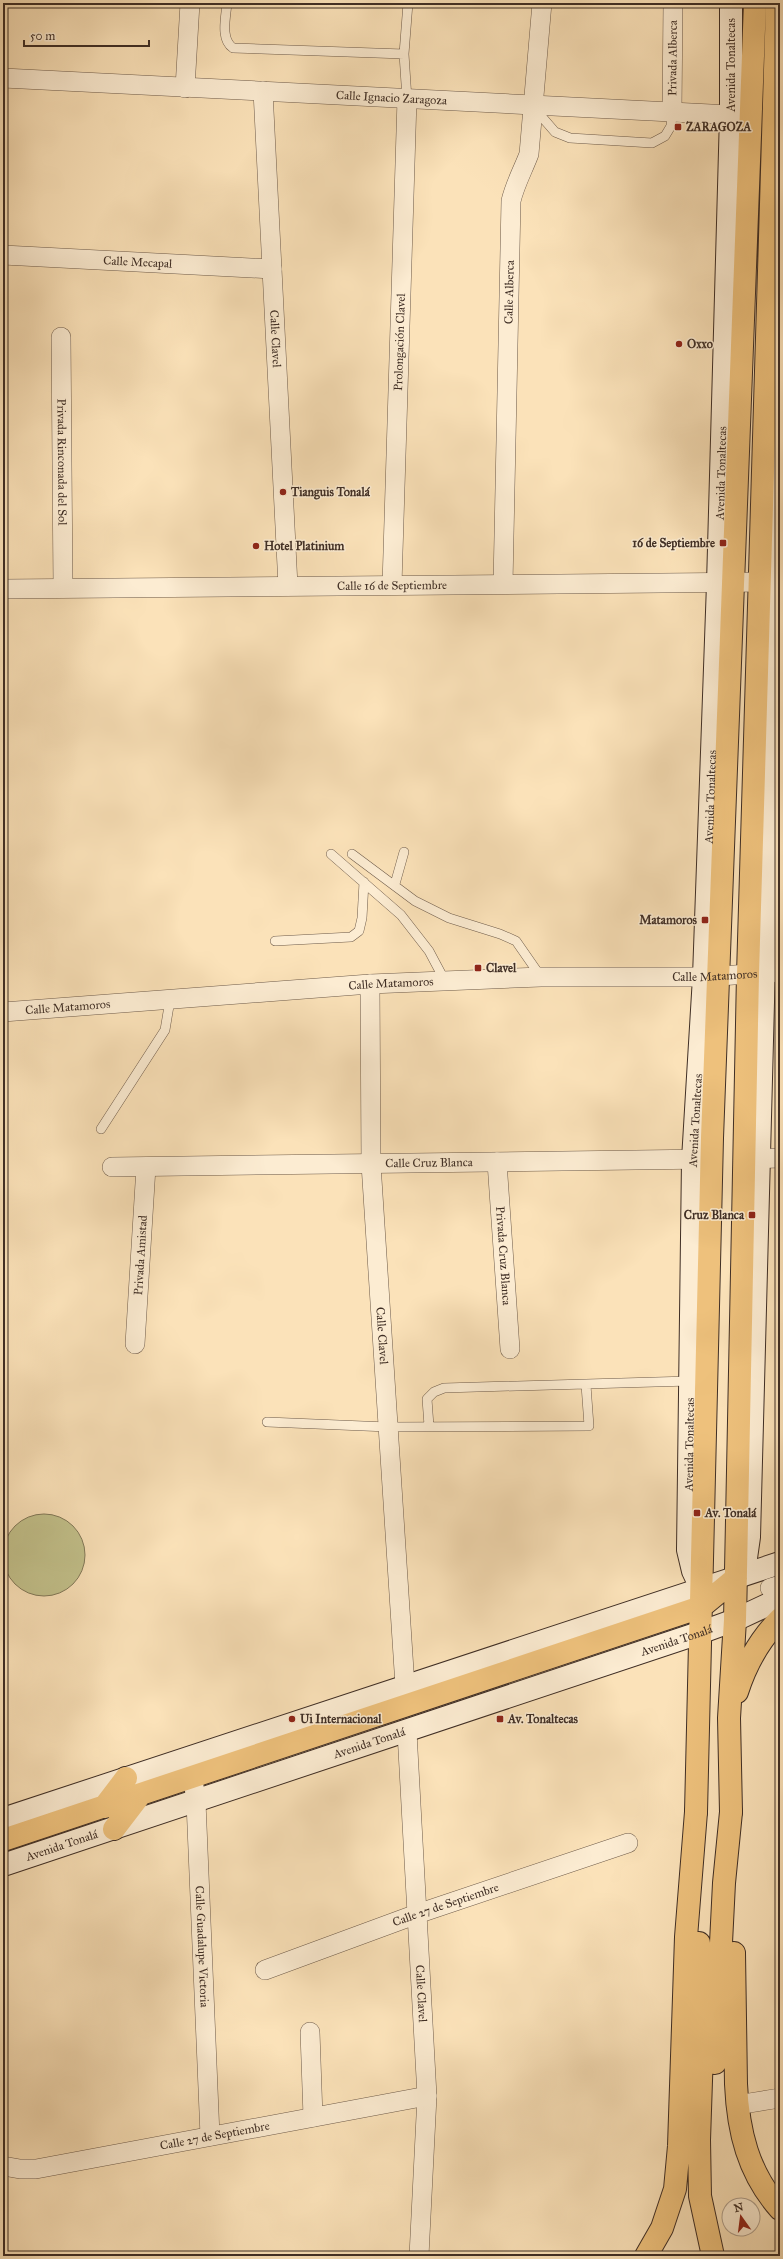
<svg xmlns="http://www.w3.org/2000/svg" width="783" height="2259" font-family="'IM FELL Great Primer',serif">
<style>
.green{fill:#c3c28c;stroke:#817858}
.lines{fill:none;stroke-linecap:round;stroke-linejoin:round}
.lane-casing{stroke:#6e5b4a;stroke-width:10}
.street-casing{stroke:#6e5b4a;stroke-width:20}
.secondary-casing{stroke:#3f2e25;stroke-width:24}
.primary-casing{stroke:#3f2e25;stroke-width:24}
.highway-casing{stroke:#3f2e25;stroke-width:24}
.lane{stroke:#fcecd2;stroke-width:9}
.street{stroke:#fcecd2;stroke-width:19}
.secondary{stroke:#fcecd2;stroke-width:22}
.primary{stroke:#eec17c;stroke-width:22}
.highway{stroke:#eec17c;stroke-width:22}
.poi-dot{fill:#8f2418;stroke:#fcecd2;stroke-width:1.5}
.labels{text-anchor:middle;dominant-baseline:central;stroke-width:3;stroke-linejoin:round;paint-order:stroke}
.street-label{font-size:12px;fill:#3f2e25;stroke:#fcecd2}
.poi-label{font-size:12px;font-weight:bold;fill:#3f2e25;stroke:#fcecd2;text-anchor:start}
</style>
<rect width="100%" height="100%" fill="#fbe2b9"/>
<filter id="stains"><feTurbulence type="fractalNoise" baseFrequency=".005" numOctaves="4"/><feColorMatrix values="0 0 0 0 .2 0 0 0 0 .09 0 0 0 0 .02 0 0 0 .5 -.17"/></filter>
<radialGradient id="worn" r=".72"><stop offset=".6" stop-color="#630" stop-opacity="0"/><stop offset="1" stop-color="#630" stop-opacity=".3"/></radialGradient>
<path class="green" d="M3 1555a41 41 0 1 1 82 0a41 41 0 1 1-82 0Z"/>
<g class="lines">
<g class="lane-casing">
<path id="lane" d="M 227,3 C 226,17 220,39 233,48 L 404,54 L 408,3
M 404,54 L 407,99
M 535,109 L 555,132 L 570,138 L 652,143 L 665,136 L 671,126 L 672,112
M 331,854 L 401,915 L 429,951 L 445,981
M 352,854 L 415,901 L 449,918 L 500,934 L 516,941 L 541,977
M 395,884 L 404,852
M 275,941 L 351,937 L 359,931 L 362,918 L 364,882
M 101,1129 L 165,1030 L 170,1000
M 267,1422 L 388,1427 L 589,1426 L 586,1385
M 429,1426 L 427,1399 L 434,1392 L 444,1388 L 690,1381"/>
</g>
<g class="street-casing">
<g id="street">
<path id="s1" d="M 3,78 L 731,115"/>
<path d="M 185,88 L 190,3"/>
<path id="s2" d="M 263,91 L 288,586"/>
<path id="s3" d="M 672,112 L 673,3"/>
<path id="s4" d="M 3,255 L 272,269"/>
<path id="s5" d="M 61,337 L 63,588"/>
<path id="s6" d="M 503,584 L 511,201 C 515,184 523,170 529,154 L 542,3"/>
<path id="s7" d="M 392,585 L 407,99"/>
<path id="s8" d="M 3,589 L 774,582"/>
<path id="s9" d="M 370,984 L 371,1164 L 405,1686"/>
<path id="s10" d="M 3,1012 L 370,984 L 541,977 L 704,977 L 780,972"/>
<path d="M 745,1159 L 780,1158"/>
<path id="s11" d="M 497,1162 L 510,1349"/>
<path id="s12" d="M 112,1167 L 708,1159"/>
<path id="s13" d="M 135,1344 L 146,1167"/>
<path d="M 770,1588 L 780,1585"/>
<path id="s14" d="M 407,1732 L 427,2096 L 419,2256"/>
<path id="s15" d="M 191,1763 L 196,1802 L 210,2136"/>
<path id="s16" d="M 265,1970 L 417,1914 L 628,1843"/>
<path d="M 310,2032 L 313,2117"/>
<path d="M 737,2105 L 780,2098"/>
<path id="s17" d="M 3,2166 L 20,2169 L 36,2169 L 427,2096"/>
</g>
</g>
<g class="secondary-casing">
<g id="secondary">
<path d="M 736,1578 L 746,1558 L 749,1537 L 774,582 L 780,444"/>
<path id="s18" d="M 701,1588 L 693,1571 L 688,1550 L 693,1160 L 704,977 L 718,584 L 731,115 L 731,3"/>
<path d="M 3,1819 L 780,1563"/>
<path id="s19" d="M 3,1865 L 702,1632 L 735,1620 L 780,1599"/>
</g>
</g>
<g class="primary-casing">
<path id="primary" d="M 737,1692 C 746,1664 759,1640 780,1619
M 104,1807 L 126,1778
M 696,1812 L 712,1138 L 755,3
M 731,1812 L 729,1718 L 735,1620 L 748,974 L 777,3
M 114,1829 L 140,1795
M 3,1840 L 701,1607 L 736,1578"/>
</g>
<g class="highway-casing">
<path id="highway" d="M 699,1943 L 702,2051 L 699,2140 L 700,2196 L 713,2256
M 734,1953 L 736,2084 C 738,2131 748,2173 780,2209
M 715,2063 L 724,1883 L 731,1812
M 646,2256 L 662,2228 L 675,2189 L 679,2146 L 686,1937 L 696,1812"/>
</g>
<use href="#lane" class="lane"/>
<use href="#street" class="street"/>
<use href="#secondary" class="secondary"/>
<use href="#primary" class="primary"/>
<use href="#highway" class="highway"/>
</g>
<g class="poi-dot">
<rect x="674" y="123" width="8" height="8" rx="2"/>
<circle cx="679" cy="344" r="4"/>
<circle cx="283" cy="492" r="4"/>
<rect x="719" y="539" width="8" height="8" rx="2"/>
<circle cx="256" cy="546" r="4"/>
<rect x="701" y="916" width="8" height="8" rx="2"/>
<rect x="474" y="964" width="8" height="8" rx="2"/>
<rect x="748" y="1211" width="8" height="8" rx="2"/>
<rect x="693" y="1509" width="8" height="8" rx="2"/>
<circle cx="292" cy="1719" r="4"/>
<rect x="496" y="1715" width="8" height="8" rx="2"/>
</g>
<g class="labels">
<g class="street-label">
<text stroke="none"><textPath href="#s3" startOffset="54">Privada Alberca</textPath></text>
<text transform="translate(731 65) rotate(-90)">Avenida Tonaltecas</text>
<text stroke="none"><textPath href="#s1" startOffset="389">Calle Ignacio Zaragoza</textPath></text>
<text stroke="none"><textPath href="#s4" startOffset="135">Calle Mecapal</textPath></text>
<text stroke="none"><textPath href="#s6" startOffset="292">Calle Alberca</textPath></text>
<text stroke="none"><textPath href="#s2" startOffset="248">Calle Clavel</textPath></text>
<text stroke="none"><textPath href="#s7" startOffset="243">Prolongación Clavel</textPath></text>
<text stroke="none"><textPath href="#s5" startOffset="125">Privada Rinconada del Sol</textPath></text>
<text stroke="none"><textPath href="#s18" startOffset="1118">Avenida Tonaltecas</textPath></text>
<text stroke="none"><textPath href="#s8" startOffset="389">Calle 16 de Septiembre</textPath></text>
<text stroke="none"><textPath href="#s18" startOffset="794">Avenida Tonaltecas</textPath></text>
<text stroke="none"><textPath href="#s10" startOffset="713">Calle Matamoros</textPath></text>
<text stroke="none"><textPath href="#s10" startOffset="389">Calle Matamoros</textPath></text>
<text stroke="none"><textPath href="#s10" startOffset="65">Calle Matamoros</textPath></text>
<text stroke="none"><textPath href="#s18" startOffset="470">Avenida Tonaltecas</textPath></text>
<text stroke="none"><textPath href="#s12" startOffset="317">Calle Cruz Blanca</textPath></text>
<text stroke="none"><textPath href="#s13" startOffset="89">Privada Amistad</textPath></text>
<text stroke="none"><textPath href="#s11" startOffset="94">Privada Cruz Blanca</textPath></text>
<text stroke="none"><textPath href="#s9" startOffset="352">Calle Clavel</textPath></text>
<text stroke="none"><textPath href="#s18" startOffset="146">Avenida Tonaltecas</textPath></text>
<text stroke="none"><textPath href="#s19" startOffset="710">Avenida Tonalá</textPath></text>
<text stroke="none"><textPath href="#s19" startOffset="386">Avenida Tonalá</textPath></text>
<text stroke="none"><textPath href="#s19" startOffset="62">Avenida Tonalá</textPath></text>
<text stroke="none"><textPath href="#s16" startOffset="192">Calle 27 de Septiembre</textPath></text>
<text stroke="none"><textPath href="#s15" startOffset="184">Calle Guadalupe Victoria</textPath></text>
<text stroke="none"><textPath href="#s14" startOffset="262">Calle Clavel</textPath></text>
<text stroke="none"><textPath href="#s17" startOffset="215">Calle 27 de Septiembre</textPath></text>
</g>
<g class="poi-label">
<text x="686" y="127">ZARAGOZA</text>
<text x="687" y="344">Oxxo</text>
<text x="291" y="492">Tianguis Tonalá</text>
<text x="715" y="543" text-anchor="end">16 de Septiembre</text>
<text x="264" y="546">Hotel Platinium</text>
<text x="697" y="920" text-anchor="end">Matamoros</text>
<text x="486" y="968">Clavel</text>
<text x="744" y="1215" text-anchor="end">Cruz Blanca</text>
<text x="705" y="1513">Av. Tonalá</text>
<text x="300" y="1719">Ui Internacional</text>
<text x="508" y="1719">Av. Tonaltecas</text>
</g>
</g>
<rect width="783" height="2259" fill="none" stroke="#fbe2b9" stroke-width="16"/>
<rect x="4" y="4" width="775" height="2251" fill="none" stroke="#3f2e25" stroke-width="2"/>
<rect x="8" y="8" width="767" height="2243" fill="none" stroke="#3f2e25"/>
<g transform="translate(741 2217) rotate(346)"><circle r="19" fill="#fcecd2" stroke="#b0a08d"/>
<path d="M0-3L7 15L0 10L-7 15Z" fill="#8f2418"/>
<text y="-6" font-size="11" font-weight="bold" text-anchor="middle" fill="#3f2e25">N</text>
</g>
<path d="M24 40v6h125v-6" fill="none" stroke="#3f2e25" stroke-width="2"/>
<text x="30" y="40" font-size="12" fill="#3f2e25" stroke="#fcecd2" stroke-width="3" paint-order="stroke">50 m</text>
<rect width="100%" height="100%" filter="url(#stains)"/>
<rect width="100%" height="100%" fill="url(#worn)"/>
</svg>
